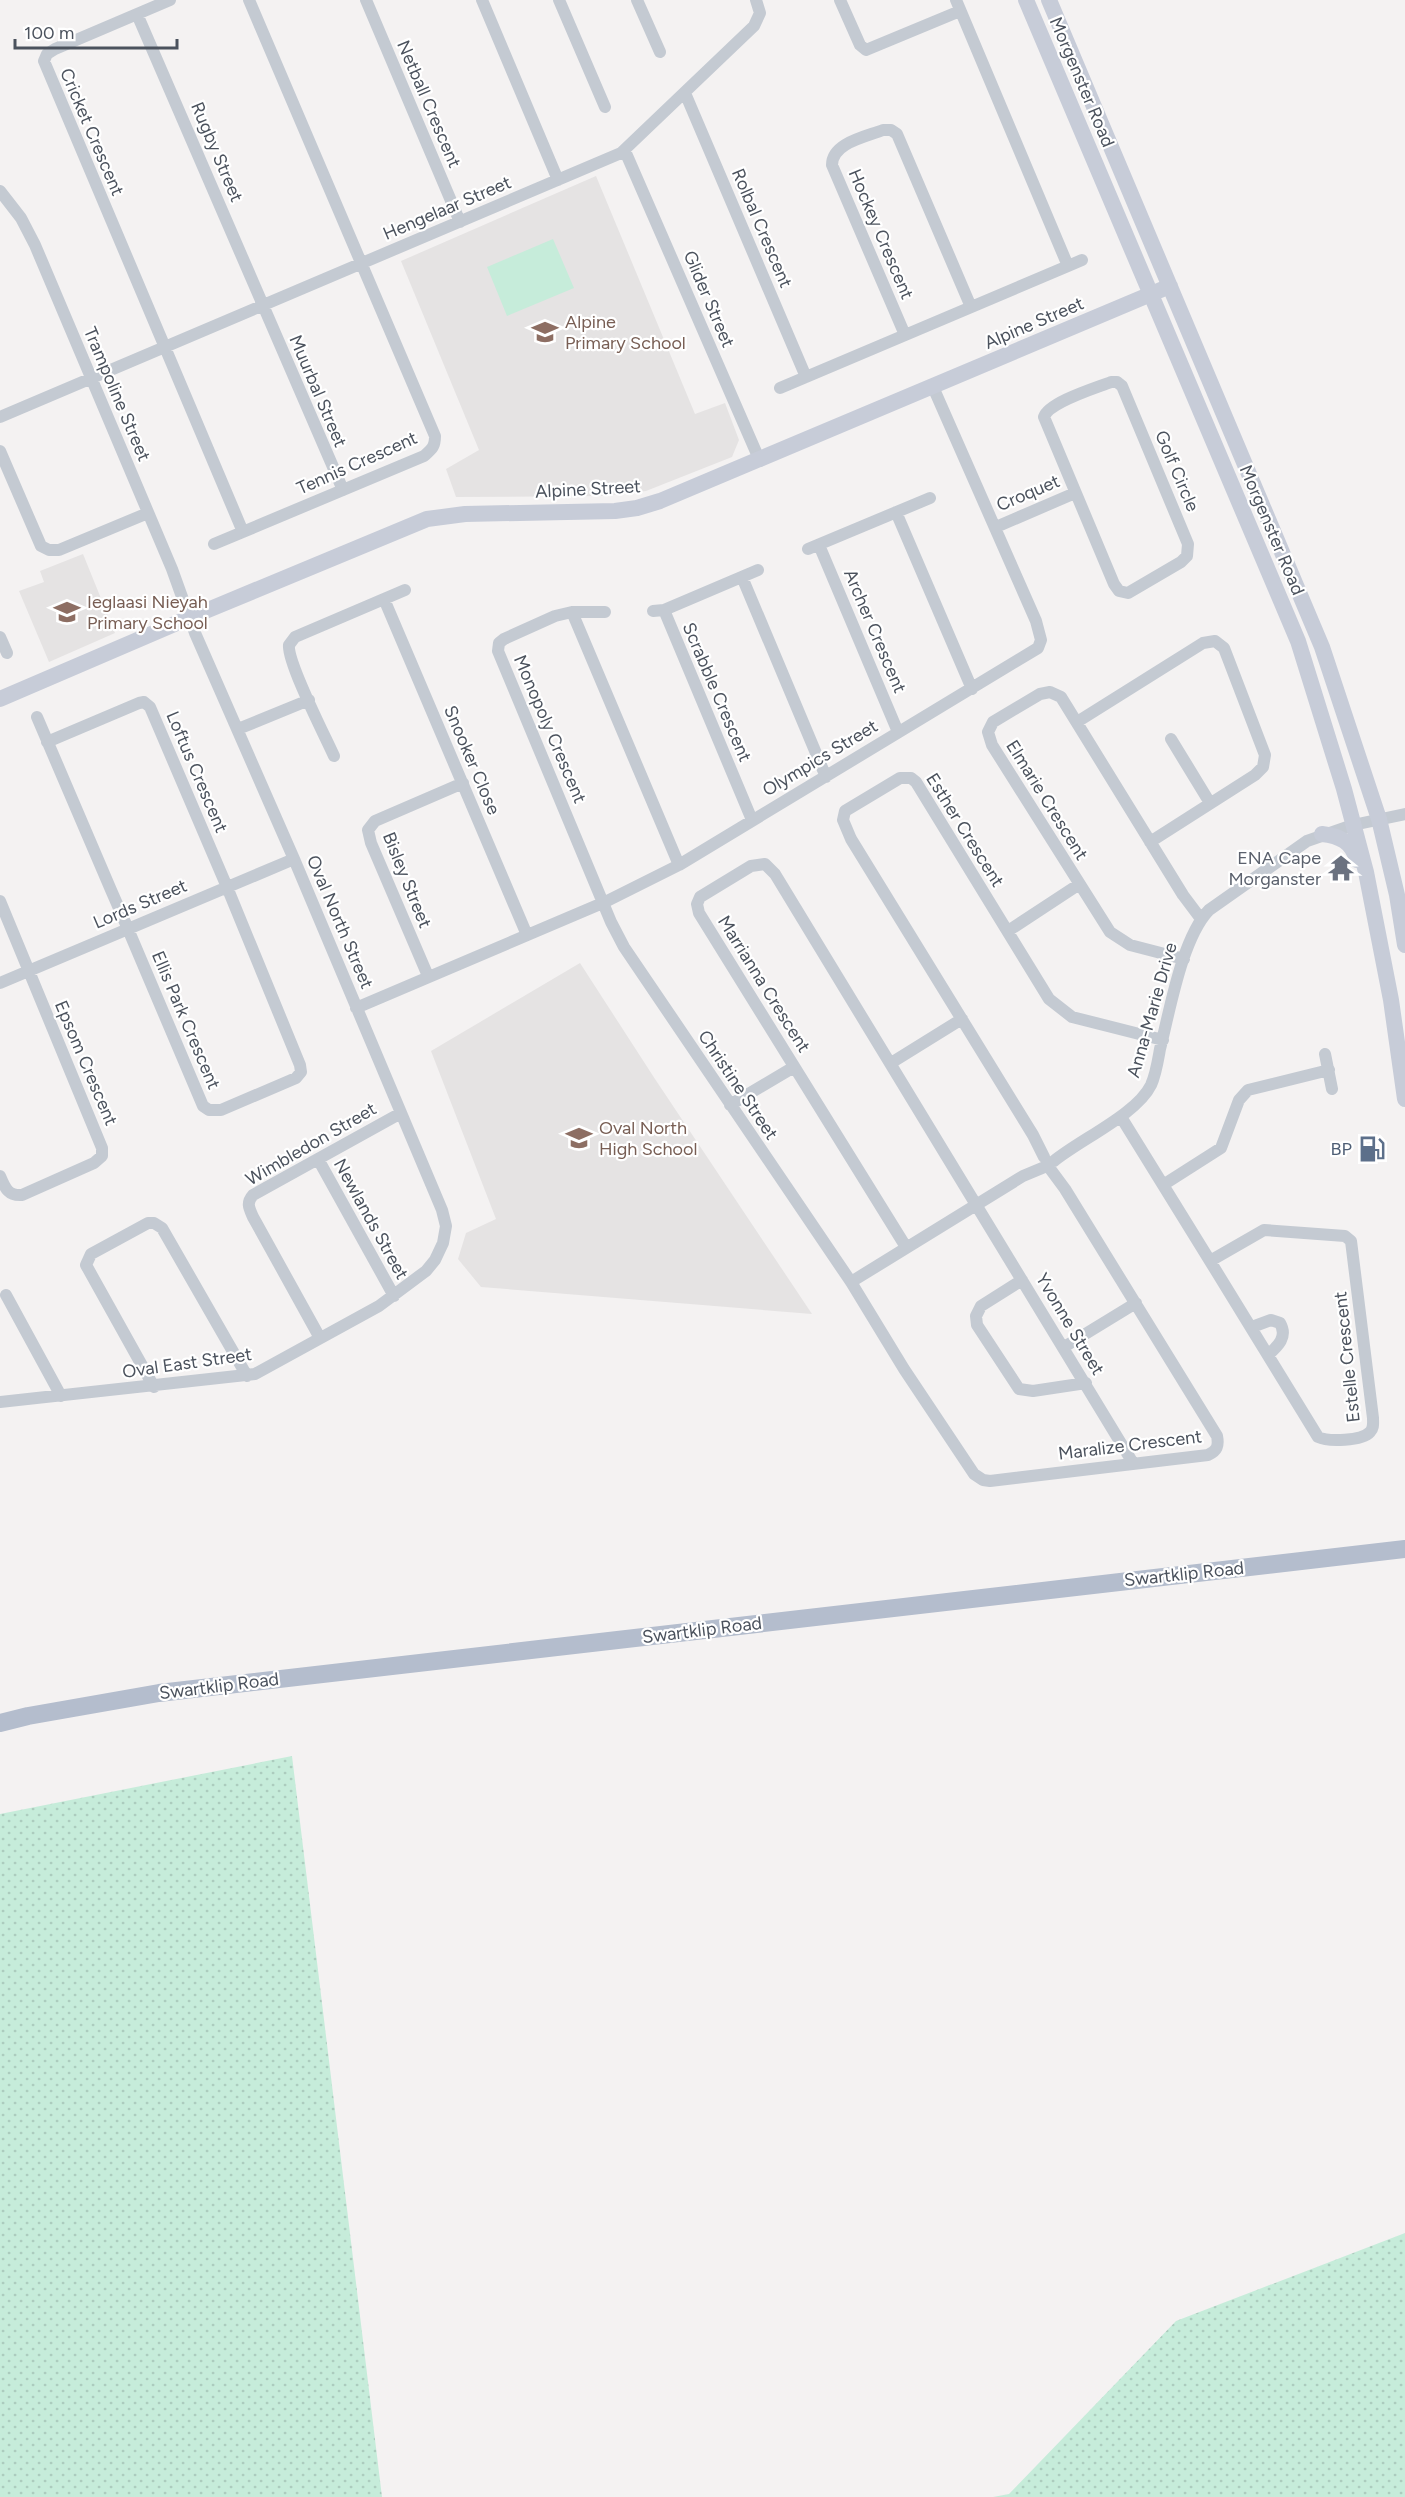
<svg xmlns="http://www.w3.org/2000/svg" width="1405" height="2497" font-family="Figtree,sans-serif">
<style>
.education{fill:#e5e3e3}
.grass{fill:url(#grass-dots)}
.pitch{fill:#c6ecda}
.lines{fill:none;stroke-linecap:round;stroke-linejoin:round}
.street{stroke:#c4cad2;stroke-width:12}
.secondary{stroke:#c7ccd8;stroke-width:16}
.primary{stroke:#b4bdcd;stroke-width:18}
.labels{text-anchor:middle;dominant-baseline:central;stroke-width:4.5;stroke-linejoin:round;paint-order:stroke}
.street-label{font-size:18px;fill:#4b525d;stroke:#fff}
.education-label{font-size:18px;fill:#785e54;stroke:#fff;text-anchor:start}
.worship-label{font-size:18px;fill:#5b616d;stroke:#fff;text-anchor:end}
.service-label{font-size:18px;fill:#4e5e75;stroke:#fff;text-anchor:end}
</style>
<defs>
<pattern id="grass-dots" width="8" height="8" patternUnits="userSpaceOnUse" patternTransform="scale(1.5)"><rect width="8" height="8" fill="#c6ecda"/><path d="M2 2h.1M6 6h.1" fill="none" stroke="#acccbe" stroke-width="1.8" stroke-linecap="round"/></pattern>
</defs>
<rect width="100%" height="100%" fill="#f4f2f2"/>
<path class="education" d="M 596,176 L 695,414 L 725,403 L 739,440 L 732,457 L 646,491 L 604,496 L 456,497 L 446,469 L 479,450 L 401,261 Z
M 83,554 L 115,633 L 49,662 L 19,591 L 44,582 L 40,571 Z
M 580,963 L 655,1079 L 812,1314 L 481,1287 L 458,1259 L 466,1233 L 496,1219 L 431,1051 Z"/>
<path class="grass" d="M 292,1756 L 382,2497 L 0,2497 L 0,1814 Z
M 1405,2233 L 1405,2497 L 993,2497 L 1009,2494 L 1176,2321 Z"/>
<path class="pitch" d="M 553,239 L 574,288 L 507,316 L 487,267 Z"/>
<g class="lines">
<path class="street" d="M 170,0 L 55,49 L 47,54 L 44,61 L 243,532
M 366,0 L 460,222
M 482,0 L 558,180
M 559,0 L 605,107
M 637,0 L 660,52
M 840,0 L 860,45 L 866,50 L 960,11
M 137,14 L 343,490
M 685,93 L 806,377
M 625,151 L 760,461
M 0,191 L 21,218 L 35,245 L 172,569 L 195,633 L 294,859 L 442,1210 L 446,1226 L 443,1243 L 435,1260 L 426,1271 L 379,1306 L 255,1374 L 0,1402
M 1068,266 L 1082,260
M 905,335 L 832,165 C 832,143 865,137 883,130 L 891,130 L 897,134 L 971,307
M 1111,382 L 1117,382 L 1122,386 L 1188,544 L 1187,556 L 1181,562 L 1128,593 L 1119,591 L 1114,584 L 1044,417 C 1049,402 1096,388 1111,382 Z
M 780,388 L 1068,266 L 956,0
M 0,417 L 621,153 L 754,26 L 760,13 L 756,0
M 0,451 L 41,546 L 49,550 L 59,550 L 148,513
M 896,512 L 972,689
M 996,527 L 1075,493
M 214,544 L 424,456 C 432,449 435,447 435,436 L 249,0
M 819,545 L 898,732
M 808,549 L 930,498
M 742,577 L 826,777
M 384,599 L 527,935
M 664,610 L 752,820
M 653,611 L 664,610 L 758,570
M 572,612 L 679,865
M 605,612 L 572,612 L 555,616 L 504,639 L 499,643 L 498,651 L 611,922 L 624,947 L 851,1282 L 904,1369 L 974,1474 L 983,1480 L 990,1481 L 1208,1455 C 1217,1451 1219,1446 1217,1436 L 1065,1189 L 1048,1166
M 0,637 L 7,653
M 37,717 L 111,890 L 128,929 L 203,1106 L 209,1110 L 221,1110 L 296,1078 L 301,1072 L 300,1065 L 227,887 L 150,707 L 144,702 L 139,703 L 47,742
M 1077,722 L 1203,643 L 1215,641 L 1224,648 L 1265,755 L 1263,767 L 1255,775 L 1150,842
M 238,729 L 309,700
M 1171,739 L 1210,803
M 334,756 C 325,736 287,662 289,645 L 295,637 L 405,590
M 0,901 L 102,1148 L 102,1156 L 94,1163 L 22,1195 C 8,1196 5,1188 0,1176
M 1008,931 L 1078,885
M 1184,959 L 1130,945 L 1110,932 L 992,745 L 988,732 L 993,722 L 1040,694 L 1050,692 L 1061,697 L 1183,895 L 1201,919
M 428,976 L 371,843 L 368,830 L 375,821 L 463,783
M 0,983 L 294,859
M 356,1008 L 605,902 L 679,865 L 1038,648 L 1041,640 L 1036,621 L 933,387
M 1325,1054 L 1332,1089
M 891,1063 L 962,1019
M 730,1105 L 794,1067
M 1121,1117 L 1210,1261 L 1264,1230 L 1345,1236 L 1351,1241 L 1373,1418 C 1373,1423 1374,1428 1370,1432 C 1362,1441 1328,1442 1318,1437 L 1210,1261
M 1044,1157 L 1033,1135 L 851,839 L 843,820 L 845,811 L 900,778 L 911,778 L 916,782 L 1049,999 L 1072,1017 L 1163,1040
M 318,1159 L 394,1296
M 1054,1161 C 1081,1139 1137,1114 1151,1085 C 1156,1074 1158,1060 1160,1049 C 1170,1010 1182,938 1209,910 L 1307,841 L 1353,825 L 1405,814
M 1163,1185 L 1221,1148 L 1239,1100 L 1248,1090 L 1329,1070
M 906,1247 L 699,913 L 697,904 L 700,897 L 751,866 L 765,864 L 775,874 L 1133,1463
M 1022,1280 L 981,1306 L 976,1316 L 977,1325 L 1019,1389 L 1033,1391 L 1086,1383
M 851,1282 L 1023,1176 L 1047,1166
M 6,1295 L 61,1396
M 1252,1327 L 1271,1320 L 1280,1323 C 1288,1337 1278,1346 1268,1355
M 320,1338 L 253,1217 C 249,1208 246,1203 253,1195 L 401,1113
M 1064,1347 L 1136,1303
M 154,1387 L 86,1265 L 91,1254 L 148,1223 L 154,1223 L 162,1228 L 247,1376"/>
<path class="secondary" d="M 1026,0 L 1298,641 L 1344,789 L 1366,872 L 1391,1000 L 1405,1099
M 1049,0 L 1322,647 L 1379,819 L 1397,895 L 1405,945
M 0,699 L 191,617 L 427,519 L 465,514 L 615,511 L 637,508 L 660,501 L 1170,286
M 1322,834 C 1340,836 1352,842 1357,860"/>
<path class="primary" d="M 0,1723 L 28,1716 L 159,1693 L 1405,1549"/>
</g>
<defs>
<g id="school-bare" transform="scale(2.07)"><path d="M0-5L7-2L0 1L-7-2ZM-4 1L0 2.5L4 1V4Q0 6-4 4Z" fill="#8d6e63" stroke="#fff" stroke-width="2.5" paint-order="stroke"/></g>
<g id="temple-bare" transform="scale(2.07)"><path d="M0-6L5-2H3V0L6.5 2.5H4V6H1.5V3h-3V6H-4V2.5H-6.5L-3 0V-2H-5Z" fill="#6b7280" stroke="#fff" stroke-width="2.5" paint-order="stroke"/></g>
<g id="fuel-bare" transform="scale(2.07)"><path d="M-5.5-6h7V0h2V4h1.3V-2.5L3-4.5l.8-.8L6-3V5H2.5V1h-1V6h-7ZM-4.2-4.7v3.2H.2V-4.7Z" fill="#5c6f8a" stroke="#fff" stroke-width="2.5" paint-order="stroke"/></g>
</defs>
<g fill-rule="evenodd">
<use href="#school-bare" x="545" y="332"/>
<use href="#school-bare" x="67" y="612"/>
<use href="#temple-bare" x="1341" y="868"/>
<use href="#school-bare" x="579" y="1138"/>
<use href="#fuel-bare" x="1372" y="1149"/>
</g>
<g class="labels">
<g class="street-label">
<text transform="translate(1082 82) rotate(67)">Morgenster Road</text>
<text transform="translate(429 104) rotate(67)">Netball Crescent</text>
<text transform="translate(92 132) rotate(67)">Cricket Crescent</text>
<text transform="translate(217 152) rotate(67)">Rugby Street</text>
<text transform="translate(447 208) rotate(-23)">Hengelaar Street</text>
<text transform="translate(762 228) rotate(67)">Rolbal Crescent</text>
<text transform="translate(881 234) rotate(67)">Hockey Crescent</text>
<text transform="translate(709 299) rotate(67)">Glider Street</text>
<text transform="translate(1034 323) rotate(-23)">Alpine Street</text>
<text transform="translate(318 391) rotate(67)">Muurbal Street</text>
<text transform="translate(117 394) rotate(67)">Trampoline Street</text>
<text transform="translate(357 463) rotate(-24)">Tennis Crescent</text>
<text transform="translate(1177 471) rotate(67)">Golf Circle</text>
<text transform="translate(588 489) rotate(-3)">Alpine Street</text>
<text transform="translate(1028 493) rotate(-23)">Croquet</text>
<text transform="translate(1272 530) rotate(67)">Morgenster Road</text>
<text transform="translate(875 631) rotate(67)">Archer Crescent</text>
<text transform="translate(717 692) rotate(67)">Scrabble Crescent</text>
<text transform="translate(550 729) rotate(67)">Monopoly Crescent</text>
<text transform="translate(820 758) rotate(-31)">Olympics Street</text>
<text transform="translate(472 760) rotate(67)">Snooker Close</text>
<text transform="translate(197 772) rotate(67)">Loftus Crescent</text>
<text transform="translate(1047 800) rotate(58)">Elmarie Crescent</text>
<text transform="translate(965 830) rotate(58)">Esther Crescent</text>
<text transform="translate(407 880) rotate(68)">Bisley Street</text>
<text transform="translate(140 904) rotate(-23)">Lords Street</text>
<text transform="translate(340 922) rotate(67)">Oval North Street</text>
<text transform="translate(764 984) rotate(58)">Marrianna Crescent</text>
<text transform="translate(1152 1010) rotate(-74)">Anna-Marie Drive</text>
<text transform="translate(186 1020) rotate(67)">Ellis Park Crescent</text>
<text transform="translate(86 1063) rotate(67)">Epsom Crescent</text>
<text transform="translate(738 1085) rotate(56)">Christine Street</text>
<text transform="translate(311 1144) rotate(-30)">Wimbledon Street</text>
<text transform="translate(371 1219) rotate(61)">Newlands Street</text>
<text transform="translate(1070 1324) rotate(59)">Yvonne Street</text>
<text transform="translate(1347 1357) rotate(-96)">Estelle Crescent</text>
<text transform="translate(187 1363) rotate(-8)">Oval East Street</text>
<text transform="translate(1130 1445) rotate(-7)">Maralize Crescent</text>
<text transform="translate(1184 1574) rotate(-6)">Swartklip Road</text>
<text transform="translate(702 1630) rotate(-7)">Swartklip Road</text>
<text transform="translate(219 1686) rotate(-7)">Swartklip Road</text>
</g>
<g class="education-label">
<text x="565" y="322">Alpine<tspan x="565" dy="21">Primary School</tspan></text>
<text x="87" y="602">Ieglaasi Nieyah<tspan x="87" dy="21">Primary School</tspan></text>
<text x="599" y="1128">Oval North<tspan x="599" dy="21">High School</tspan></text>
</g>
<g class="worship-label">
<text x="1321" y="858">ENA Cape<tspan x="1321" dy="21">Morganster</tspan></text>
</g>
<g class="service-label">
<text x="1352" y="1149">BP</text>
</g>
</g>
<path d="M15 39v9h162v-9" fill="none" stroke="#4b525d" stroke-width="3"/>
<text x="24" y="39" font-size="18" fill="#4b525d" stroke="#ffffff" stroke-width="4.5" paint-order="stroke">100 m</text>
</svg>
